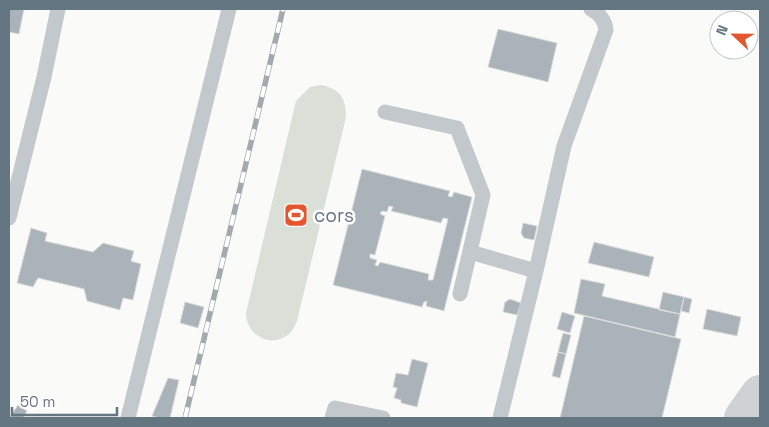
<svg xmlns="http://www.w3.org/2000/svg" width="769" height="427" font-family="'Space Grotesk',sans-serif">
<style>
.green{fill:#dadfd7}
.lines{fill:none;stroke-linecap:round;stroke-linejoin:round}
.taxiway{stroke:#ced2d4;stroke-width:38}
.building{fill:#aab3b9;stroke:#dcdcda;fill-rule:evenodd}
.minor{stroke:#c3c8cc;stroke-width:15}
.rail-casing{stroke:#a2aab0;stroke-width:5.5}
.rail{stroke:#fff;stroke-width:4;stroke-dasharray:11;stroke-linecap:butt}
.labels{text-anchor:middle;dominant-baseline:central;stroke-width:5;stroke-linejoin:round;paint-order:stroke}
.poi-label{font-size:19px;fill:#657683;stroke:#fff;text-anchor:start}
</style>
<rect width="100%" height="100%" fill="#fafaf8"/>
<path class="green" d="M 321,85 C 341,89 346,99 346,117 L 297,321 C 295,325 293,331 289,334 C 271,349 246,335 246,313 L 296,101 L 310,87 Z"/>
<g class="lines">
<path class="taxiway" d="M 743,418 L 760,394"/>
</g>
<path class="building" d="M 9,9 L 24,9 L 19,34 L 9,32 Z
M 498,29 L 557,43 L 548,82 L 488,67 Z
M 362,169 L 450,191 L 448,196 L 452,197 L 454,192 L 472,197 L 444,311 L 426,306 L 427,301 L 424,302 L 422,307 L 333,285 ZM 389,206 L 393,207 L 391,211 L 441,223 L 443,218 L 448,219 L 433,280 L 428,280 L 429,274 L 380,262 L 378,266 L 375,265 L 377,260 L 370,258 L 370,254 L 375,255 L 385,216 L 380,214 L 382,211 L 387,212 Z
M 523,223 L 537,226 L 534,240 L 524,238 L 521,233 Z
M 31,228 L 47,233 L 45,241 L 93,252 L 103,243 L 134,251 L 131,261 L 141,264 L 133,300 L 123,298 L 120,310 L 87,301 L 84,289 L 38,278 L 33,287 L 17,283 Z
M 594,242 L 654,257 L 649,277 L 588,263 Z
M 581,279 L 605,284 L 602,296 L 680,314 L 675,337 L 574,313 Z
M 663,292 L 684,297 L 680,314 L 659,310 Z
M 684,297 L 692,299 L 689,313 L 681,311 Z
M 510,299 L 521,303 L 517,315 L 503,312 L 505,302 Z
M 185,302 L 204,307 L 198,328 L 180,323 Z
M 707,309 L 741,317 L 737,336 L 703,329 Z
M 562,312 L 575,316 L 570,333 L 557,329 Z
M 584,316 L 681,339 L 662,418 L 560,418 Z
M 563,333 L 571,335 L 566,354 L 558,352 Z
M 558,352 L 566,354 L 560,378 L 552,376 Z
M 412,359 L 428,363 L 417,407 L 401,403 L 401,400 L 394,398 L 397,388 L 393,387 L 396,373 L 408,375 Z
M 168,378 L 179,380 L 170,418 L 159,418 L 152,416 Z
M 18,405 L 27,411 L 23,418 L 9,418 Z"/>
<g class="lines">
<path class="minor" d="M 385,112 L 457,128 L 483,195 L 460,294
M 9,218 L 44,77 L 58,9
M 470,252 L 536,271
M 128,418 L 229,9
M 332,418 L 335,408 L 383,418
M 500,418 L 536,271 L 564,146 L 606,30 C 605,20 600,14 591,9"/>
<g class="rail-casing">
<path id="rail" d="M 185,418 L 283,9"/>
</g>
<use href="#rail" class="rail"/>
</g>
<defs>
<g id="stadium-square" transform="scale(1.25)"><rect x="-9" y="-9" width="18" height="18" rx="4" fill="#e4572e" stroke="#fff"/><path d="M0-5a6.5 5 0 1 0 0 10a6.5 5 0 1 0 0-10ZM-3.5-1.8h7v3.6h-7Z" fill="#fff"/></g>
</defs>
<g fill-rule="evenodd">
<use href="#stadium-square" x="296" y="215"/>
</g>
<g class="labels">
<g class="poi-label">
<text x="314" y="215">cors</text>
</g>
</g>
<rect width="769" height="427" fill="none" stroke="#657683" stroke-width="20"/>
<g transform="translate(734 35) rotate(292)"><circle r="24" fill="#ffffff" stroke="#c1c8cd"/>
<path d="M0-4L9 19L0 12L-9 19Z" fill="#e4572e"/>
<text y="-8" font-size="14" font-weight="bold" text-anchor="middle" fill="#657683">N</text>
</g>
<path d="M12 407v8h105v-8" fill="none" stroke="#657683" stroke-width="2.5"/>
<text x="20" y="407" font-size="15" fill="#657683" stroke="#ffffff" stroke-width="4" paint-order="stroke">50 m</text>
</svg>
